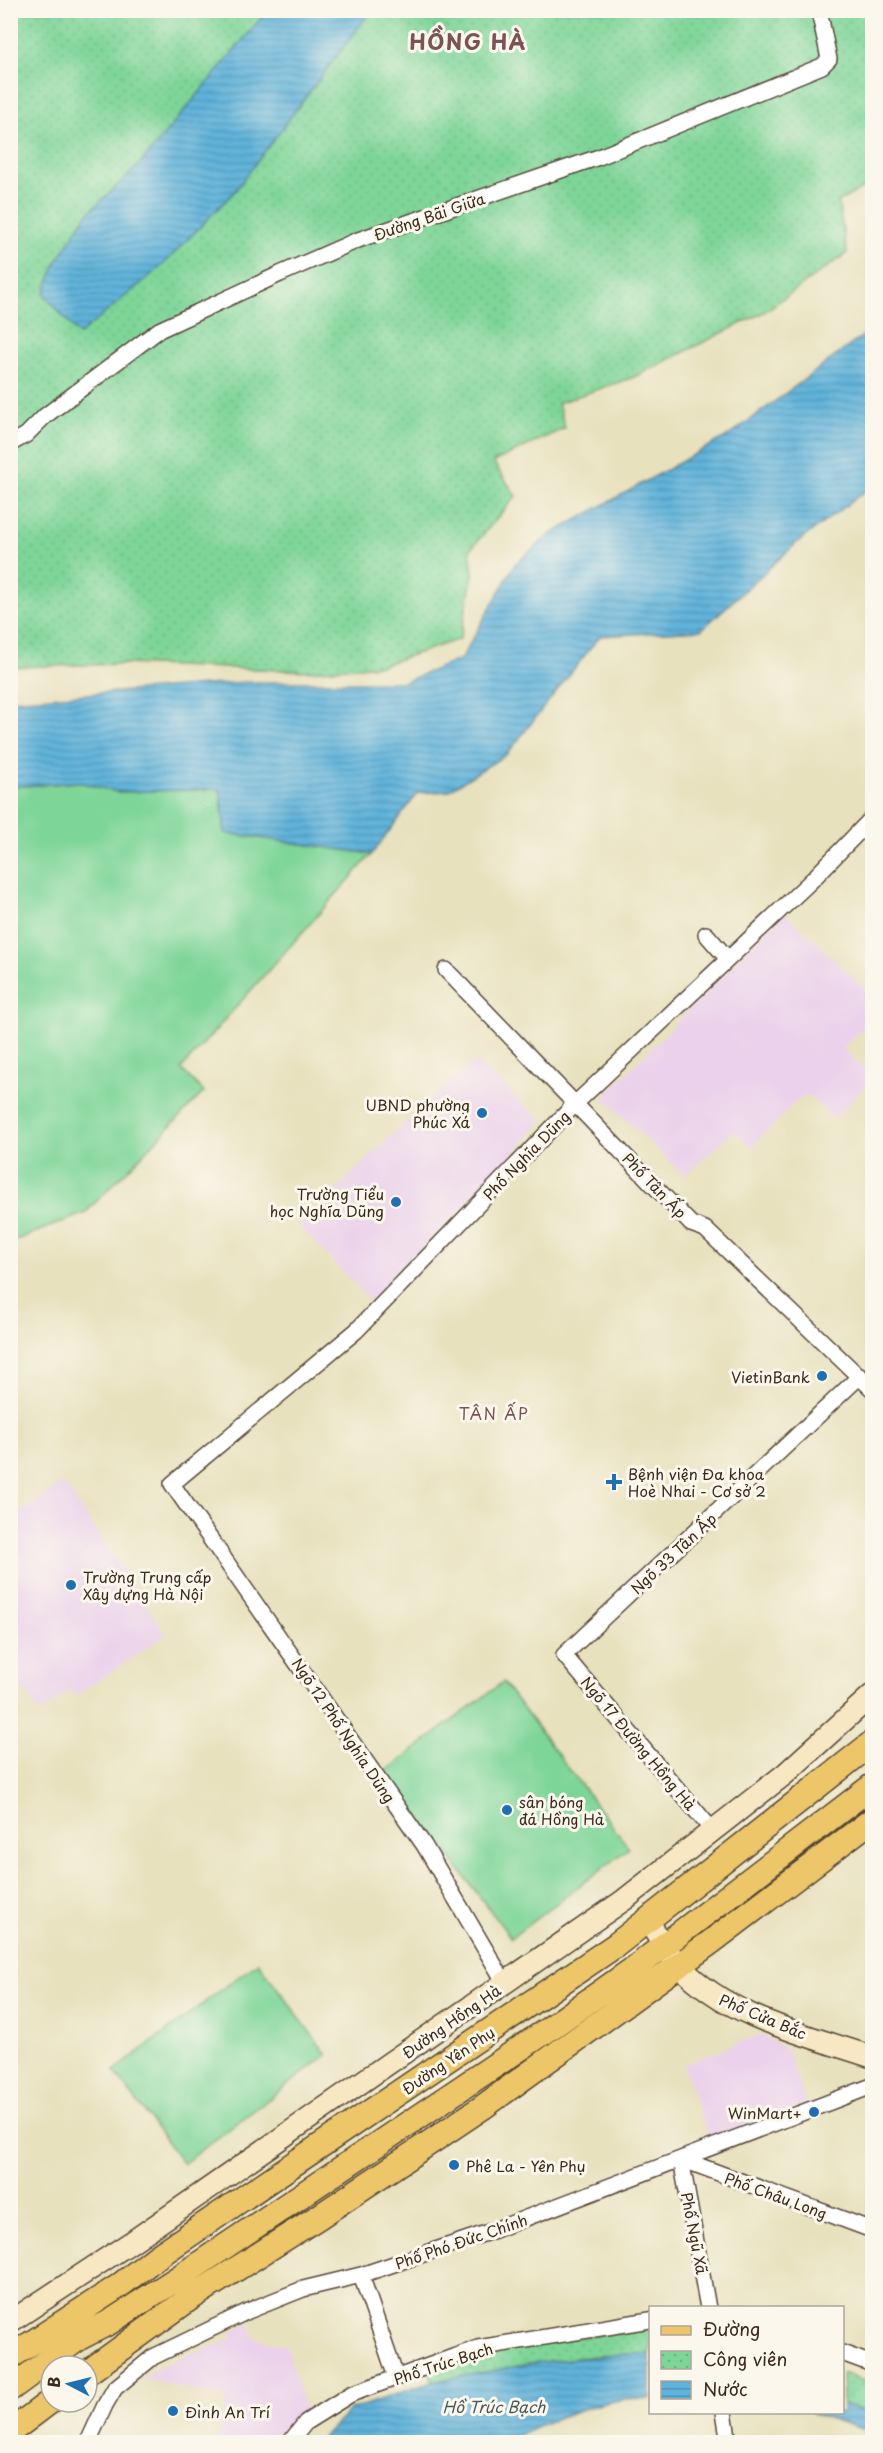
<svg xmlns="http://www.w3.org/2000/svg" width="883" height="2453" font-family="'Playpen Sans',sans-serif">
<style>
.built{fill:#ebd1eb}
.grass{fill:#7ed598;stroke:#5c805b;stroke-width:1.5}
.park{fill:url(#park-dots);stroke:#5c805b;stroke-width:1.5}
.water{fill:url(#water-rules);stroke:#4e6e7c;stroke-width:1.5}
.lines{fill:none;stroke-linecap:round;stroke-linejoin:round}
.street-casing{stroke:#554536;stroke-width:18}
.secondary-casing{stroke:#554536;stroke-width:24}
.primary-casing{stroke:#554536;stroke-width:27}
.street{stroke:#fff;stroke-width:15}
.secondary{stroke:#f7e8c3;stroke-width:21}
.primary{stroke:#ecc669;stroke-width:24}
.poi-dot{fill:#1f6fb2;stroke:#fbf7ec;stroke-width:2}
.labels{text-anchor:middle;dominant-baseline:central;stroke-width:6;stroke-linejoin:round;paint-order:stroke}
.street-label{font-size:15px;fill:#3b2a1e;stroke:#fbf7ec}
.poi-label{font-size:15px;fill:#3b2a1e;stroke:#fbf7ec;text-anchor:start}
.neighbourhood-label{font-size:16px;letter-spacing:1.5px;fill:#7b5356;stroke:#fbf7ec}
.water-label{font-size:16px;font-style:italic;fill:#485a60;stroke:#fbf7ec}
.district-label{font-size:21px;font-weight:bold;letter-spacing:1.5px;fill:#7b5356;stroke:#fbf7ec}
</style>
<defs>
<pattern id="park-dots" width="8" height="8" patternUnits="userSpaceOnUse" patternTransform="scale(1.5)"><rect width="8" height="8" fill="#7ed598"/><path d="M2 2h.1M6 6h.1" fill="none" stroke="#6eb783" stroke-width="1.8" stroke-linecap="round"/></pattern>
<pattern id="water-rules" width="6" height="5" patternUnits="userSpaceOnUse" patternTransform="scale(1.5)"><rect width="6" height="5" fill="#60b3db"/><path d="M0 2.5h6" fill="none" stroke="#5092b1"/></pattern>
</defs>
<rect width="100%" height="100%" fill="#fbf7ec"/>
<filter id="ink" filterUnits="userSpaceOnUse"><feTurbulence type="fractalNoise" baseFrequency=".0167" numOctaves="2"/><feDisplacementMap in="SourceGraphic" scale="12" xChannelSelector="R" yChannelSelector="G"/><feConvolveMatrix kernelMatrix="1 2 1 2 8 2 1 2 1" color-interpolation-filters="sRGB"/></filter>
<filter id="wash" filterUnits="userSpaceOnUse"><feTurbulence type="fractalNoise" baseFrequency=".008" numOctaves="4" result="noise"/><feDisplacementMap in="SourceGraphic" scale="24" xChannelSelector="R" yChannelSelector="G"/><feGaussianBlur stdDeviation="1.35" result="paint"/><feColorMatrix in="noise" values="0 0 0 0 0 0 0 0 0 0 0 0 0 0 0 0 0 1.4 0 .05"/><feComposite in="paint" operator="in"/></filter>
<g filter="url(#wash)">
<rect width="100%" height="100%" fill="#e8e1be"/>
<path class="built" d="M 784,912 L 872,996 L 872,1019 L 842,1049 L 872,1076 L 872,1079 L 834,1119 L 808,1095 L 793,1104 L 752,1147 L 734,1131 L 685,1176 L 603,1098 Z
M 475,1061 L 542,1121 L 493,1177 L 370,1300 L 299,1226 L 422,1106 Z
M 63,1482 L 166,1635 L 75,1696 L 70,1690 L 40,1713 L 11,1671 L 11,1520 Z
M 761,2034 L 787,2050 L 806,2104 L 710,2141 L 683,2065 Z
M 249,2324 L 253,2337 L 286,2346 L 305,2412 L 280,2442 L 217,2442 L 227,2398 L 140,2378 L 167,2363 L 233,2338 L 231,2331 Z"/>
<path class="grass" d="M 78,782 L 118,792 L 220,789 L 225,833 L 372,854 L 181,1069 L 204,1092 L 85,1213 L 11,1242 L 11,787 Z
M 503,1682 L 629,1848 L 511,1938 L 385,1772 Z
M 258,1962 L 327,2055 L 183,2164 L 114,2071 Z"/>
<path class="park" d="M 10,11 L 872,11 L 872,183 L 838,202 L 847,253 L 764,312 L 634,377 L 558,403 L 565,428 L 493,462 L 516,496 L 470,550 L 473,574 L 460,639 L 382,665 L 308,671 L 124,664 L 11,667 Z
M 650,2327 L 650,2354 C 578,2353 504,2369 432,2382 L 430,2373 L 472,2353 Z
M 842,2373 L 872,2384 L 872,2414 L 843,2404 Z"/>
<path class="water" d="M 267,11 L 371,11 L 234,192 L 164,264 L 79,335 L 44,294 L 56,263 L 86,215 L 140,164 Z
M 872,329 L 872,486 L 799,541 L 701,630 L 600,636 L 507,754 L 448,791 L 418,793 L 372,854 L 225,833 L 220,789 L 118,792 L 78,782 L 11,787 L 11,700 L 246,682 L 404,682 L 461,659 L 515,564 L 551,534 L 731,434 Z
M 627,2354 L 650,2354 L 650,2399 C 643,2399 635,2398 627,2399 C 588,2404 539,2423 505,2442 L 318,2442 L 350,2410 L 432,2382 L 533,2363 Z
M 843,2404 L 872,2414 L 872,2432 L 812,2413 L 842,2412 Z"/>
</g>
<g filter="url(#ink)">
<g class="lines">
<g class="street-casing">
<path id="street" d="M 10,444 L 26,435 L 45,416 L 159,330 L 280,274 L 358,240 L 599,157 L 822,66 L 829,59 L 819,10
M 706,934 L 727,958
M 446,970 L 691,1224 L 705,1229 L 872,1389
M 713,1831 L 564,1655 L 860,1376
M 505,1983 L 424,1845 L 172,1484 L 356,1331 L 576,1103 L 812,880 L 872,818
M 681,2159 L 872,2230
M 681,2159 L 708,2308
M 361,2275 L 396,2377
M 842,2353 L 872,2364
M 724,2412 L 729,2442
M 88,2442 L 105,2405 L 115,2388 L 153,2357 L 248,2311 L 303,2289 L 361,2275 L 492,2231 L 872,2086
M 290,2442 L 306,2422 L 351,2394 L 478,2348 L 650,2320
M 741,2442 L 746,2442"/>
</g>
<g class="secondary-casing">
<path id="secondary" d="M 648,1921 C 658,1936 667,1953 680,1966 C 729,2018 807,2035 872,2057
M 10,2322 L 133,2241 L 624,1900 L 785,1774 L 872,1695"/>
</g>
<g class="primary-casing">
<path id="primary" d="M 10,2357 L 119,2286 L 158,2256 L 616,1945 L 872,1743
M 87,2373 L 189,2299 L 320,2216 L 483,2107 L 711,1942 L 872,1820
M 10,2389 L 79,2338 L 110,2322 L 178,2278 L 546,2031 L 632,1970 L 872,1786
M 10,2432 L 51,2401"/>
</g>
<use href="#street" class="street"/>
<use href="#secondary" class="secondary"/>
<use href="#primary" class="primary"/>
</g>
</g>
<g class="poi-dot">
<circle cx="482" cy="1113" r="6"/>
<circle cx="396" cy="1202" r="6"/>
<circle cx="822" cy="1376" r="6"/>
<path d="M611 1473h6v6h6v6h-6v6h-6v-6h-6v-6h6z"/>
<circle cx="71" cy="1585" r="6"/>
<circle cx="507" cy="1810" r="6"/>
<circle cx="814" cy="2112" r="6"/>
<circle cx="454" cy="2165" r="6"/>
<circle cx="173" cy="2411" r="6"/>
</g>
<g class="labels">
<g class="street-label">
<text transform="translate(429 216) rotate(-19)">Đường Bãi Giữa</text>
<text transform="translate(526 1155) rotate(-46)">Phố Nghĩa Dũng</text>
<text transform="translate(655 1185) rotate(46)">Phố Tân Ấp</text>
<text transform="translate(673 1553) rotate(-43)">Ngõ 33 Tân Ấp</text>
<text transform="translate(344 1730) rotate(56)">Ngõ 12 Phố Nghĩa Dũng</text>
<text transform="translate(639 1743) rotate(50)">Ngõ 17 Đường Hồng Hà</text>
<text transform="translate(763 2016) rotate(23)">Phố Cửa Bắc</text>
<text transform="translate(451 2021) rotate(-35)">Đường Hồng Hà</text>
<text transform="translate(448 2060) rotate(-34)">Đường Yên Phụ</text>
<text transform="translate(776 2195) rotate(20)">Phố Châu Long</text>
<text transform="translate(695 2233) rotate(79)">Phố Ngũ Xã</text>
<text transform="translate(461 2241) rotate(-19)">Phố Phó Đức Chính</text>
<text transform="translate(443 2363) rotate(-18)">Phố Trúc Bạch</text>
</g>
<g class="poi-label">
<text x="470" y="1104" text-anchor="end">UBND phường<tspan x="470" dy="17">Phúc Xá</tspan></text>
<text x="384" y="1193" text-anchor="end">Trường Tiểu<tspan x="384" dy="17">học Nghĩa Dũng</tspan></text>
<text x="810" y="1376" text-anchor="end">VietinBank</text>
<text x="628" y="1473">Bệnh viện Đa khoa<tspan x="628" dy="17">Hoè Nhai - Cơ sở 2</tspan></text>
<text x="83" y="1576">Trường Trung cấp<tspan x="83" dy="17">Xây dựng Hà Nội</tspan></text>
<text x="519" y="1801">sân bóng<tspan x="519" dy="17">đá Hồng Hà</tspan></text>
<text x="802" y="2112" text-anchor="end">WinMart+</text>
<text x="466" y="2165">Phê La - Yên Phụ</text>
<text x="185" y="2411">Đình An Trí</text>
</g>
<g class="neighbourhood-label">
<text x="494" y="1413">TÂN ẤP</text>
</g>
<g class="water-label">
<text x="494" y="2406">Hồ Trúc Bạch</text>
</g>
<g class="district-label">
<text x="468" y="41">HỒNG HÀ</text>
</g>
</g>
<rect width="883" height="2453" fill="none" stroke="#fbf7ec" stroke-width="36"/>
<rect x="649" y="2306" width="195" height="108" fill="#fbf7ec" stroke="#aea59a" stroke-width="1.5"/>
<rect x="661" y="2326" width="30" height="9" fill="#ecc669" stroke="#aea59a" stroke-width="1.5"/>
<text x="703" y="2336" font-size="18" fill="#3b2a1e">Đường</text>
<rect x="661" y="2351" width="30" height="18" fill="url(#park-dots)" stroke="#aea59a" stroke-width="1.5"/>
<text x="703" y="2366" font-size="18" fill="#3b2a1e">Công viên</text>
<rect x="661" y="2381" width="30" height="18" fill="url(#water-rules)" stroke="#aea59a" stroke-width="1.5"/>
<text x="703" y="2396" font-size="18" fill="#3b2a1e">Nước</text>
<g transform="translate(69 2384) rotate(277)"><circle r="28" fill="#fbf7ec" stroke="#aea59a" stroke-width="1.5"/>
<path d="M0-4.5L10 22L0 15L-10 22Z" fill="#1f6fb2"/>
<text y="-9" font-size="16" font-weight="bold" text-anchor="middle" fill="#3b2a1e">B</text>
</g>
</svg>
